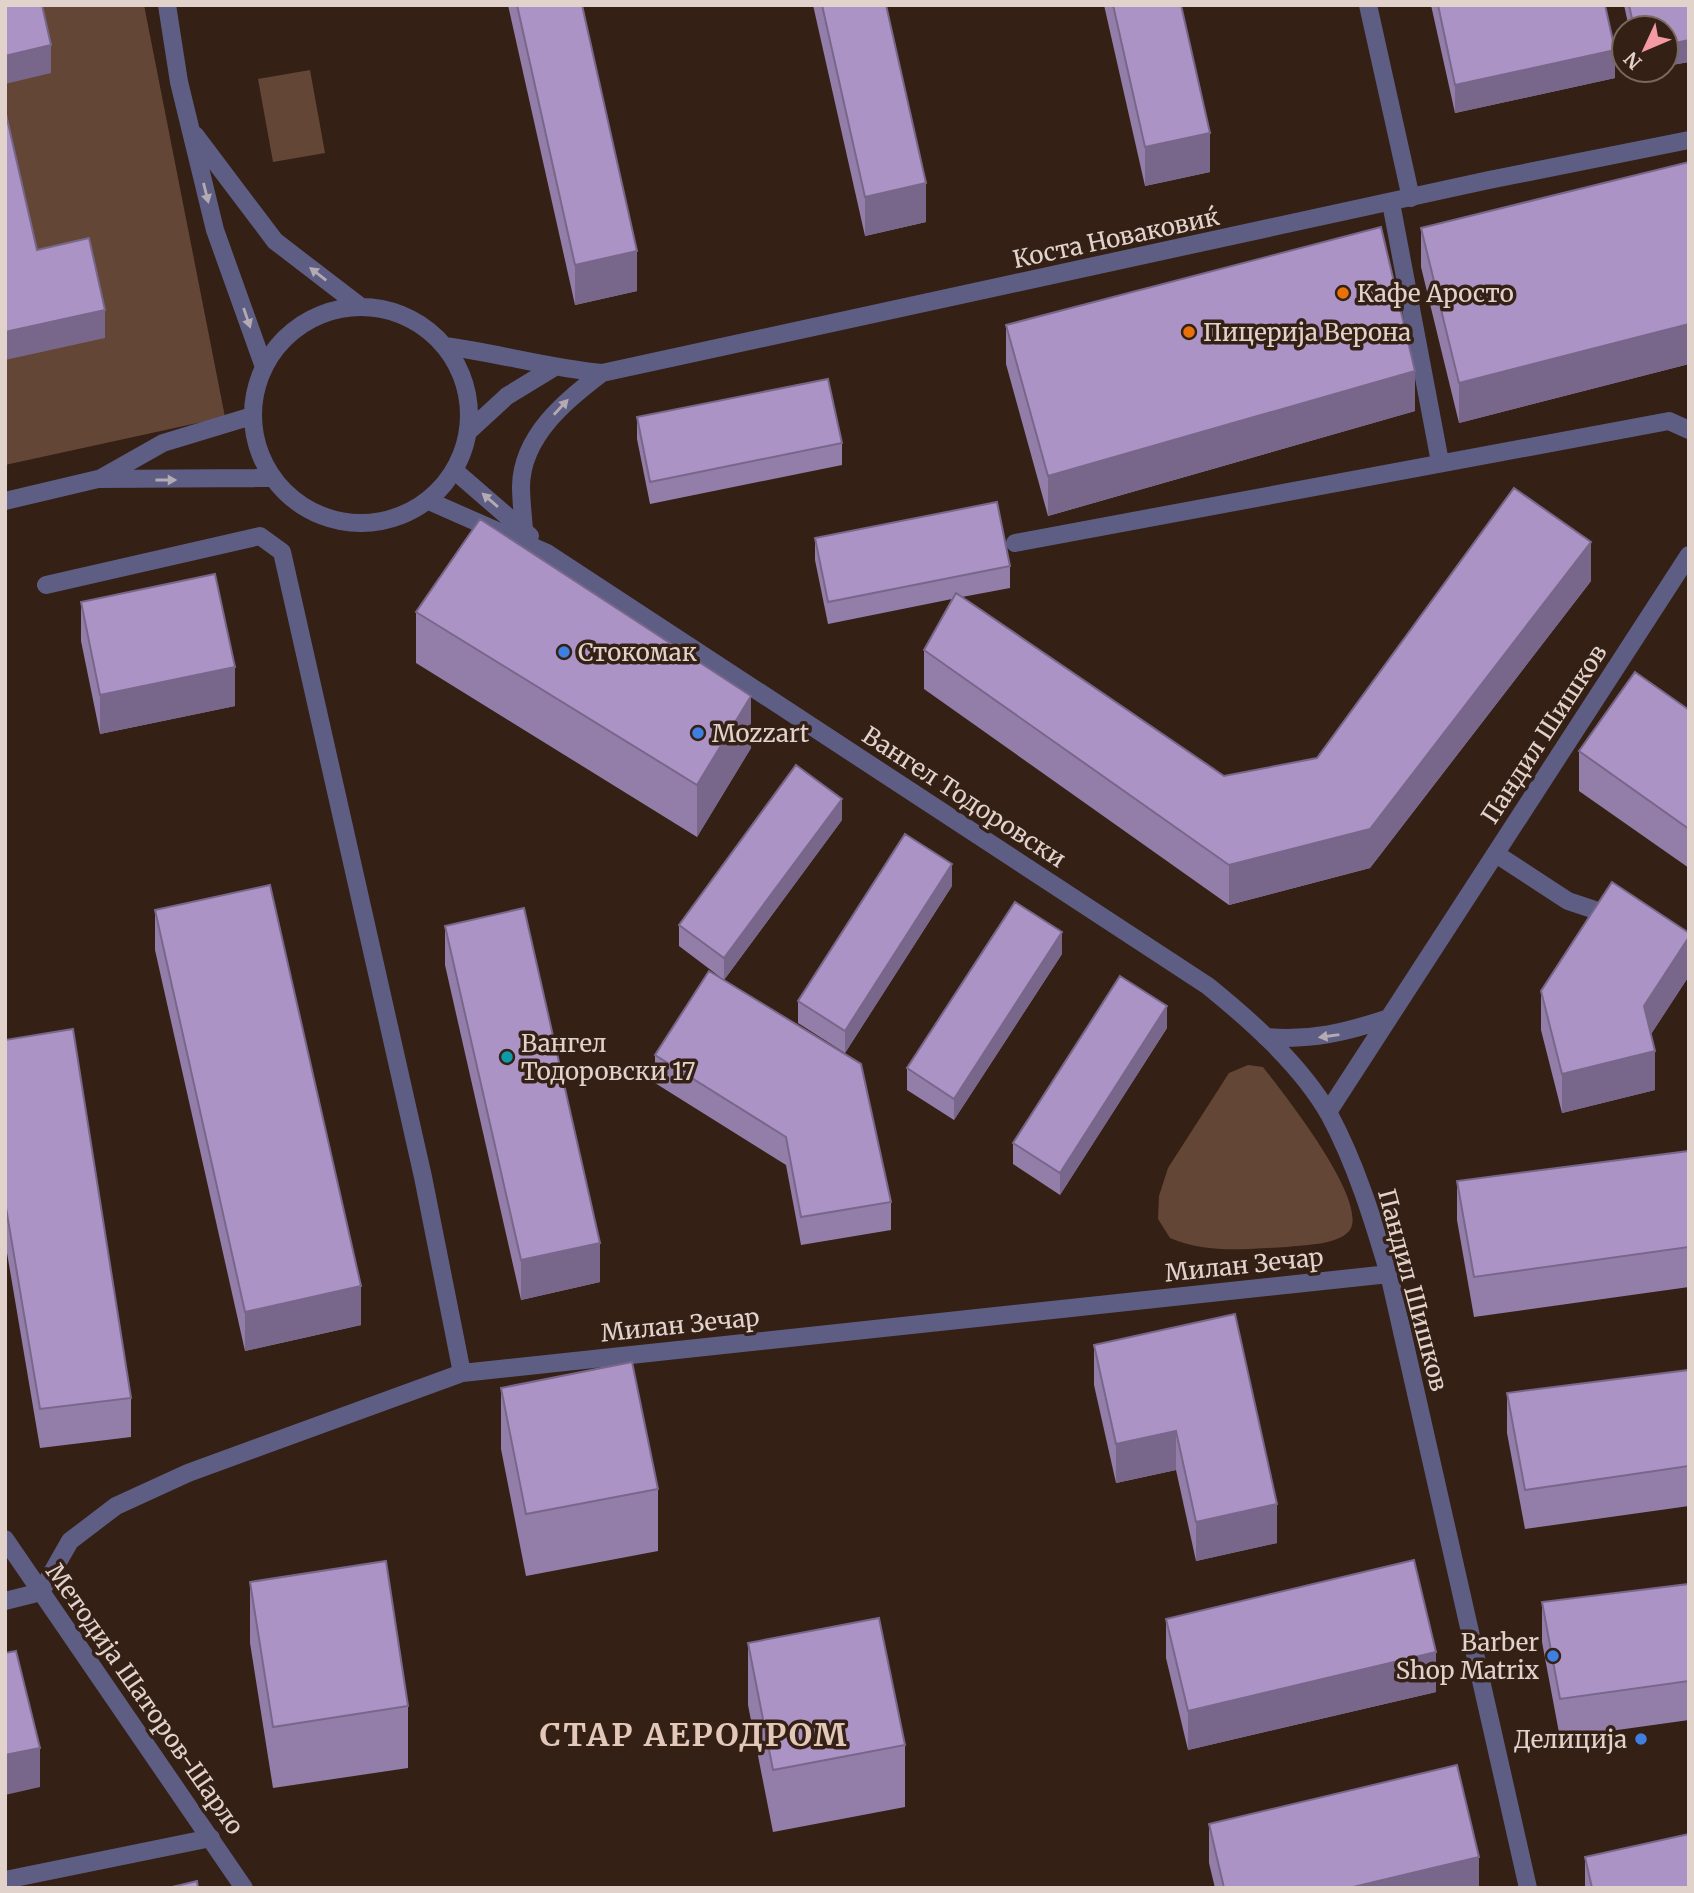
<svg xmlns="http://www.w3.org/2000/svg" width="1694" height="1893" font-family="Merriweather,serif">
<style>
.green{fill:#644636}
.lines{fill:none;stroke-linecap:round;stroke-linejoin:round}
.service{stroke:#5e5e85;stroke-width:18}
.minor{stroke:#5e5e85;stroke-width:18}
.tertiary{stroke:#5e5e85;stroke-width:18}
.wall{fill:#937ea9}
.shaded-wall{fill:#78678a}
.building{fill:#ab93c5;stroke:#78678a;stroke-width:2}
.oneway{fill:#b3aab3}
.food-dot{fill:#e8710a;stroke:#342015;stroke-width:2.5}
.shop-dot{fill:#3f7fe0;stroke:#342015;stroke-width:2.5}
.culture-dot{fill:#0f9aa8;stroke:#342015;stroke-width:2.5}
.labels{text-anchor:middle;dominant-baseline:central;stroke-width:7;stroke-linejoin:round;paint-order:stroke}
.street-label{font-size:24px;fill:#e1d3cc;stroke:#342015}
.poi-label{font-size:24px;fill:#e1d3cc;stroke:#342015;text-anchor:start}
.district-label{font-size:32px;font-weight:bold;letter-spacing:2px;fill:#e3c7b9;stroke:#342015}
</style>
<rect width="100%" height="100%" fill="#342015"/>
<path class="green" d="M 5,5 L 144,5 L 225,417 L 5,465 Z
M 310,70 L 325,153 L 273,162 L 258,79 Z
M 1248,1065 L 1263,1067 C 1284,1094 1365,1196 1351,1228 C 1343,1245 1302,1245 1286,1247 C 1246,1249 1207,1254 1170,1238 L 1158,1219 L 1159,1196 L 1168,1168 L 1229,1073 Z"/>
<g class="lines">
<path class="service" d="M 1391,203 L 1440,462
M 1015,543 L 1669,421 L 1689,430
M 1496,854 L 1568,901 L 1616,917
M 1266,1037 C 1311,1041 1347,1032 1389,1018
M 1328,1112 L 1689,555
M 5,1601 L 41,1592
M 5,1880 L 211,1838"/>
<path class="minor" d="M 1368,5 L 1411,198
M 455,471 L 530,536
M 429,501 L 547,553 L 1208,986 C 1251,1021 1301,1065 1329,1114 C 1356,1164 1373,1220 1389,1274 L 1528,1888
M 46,585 L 260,536 L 282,552 L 423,1177 L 462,1373
M 5,1539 L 244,1888
M 41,1592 L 70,1541 L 116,1506 L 188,1473 L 462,1373 L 1389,1274"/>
<path class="tertiary" d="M 167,5 L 179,82 L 215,230 L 264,367
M 195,135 L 275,241 L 361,307
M253 415a108 108 0 1 1 216 0a108 108 0 1 1-216 0Z
M 444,346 C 498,353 549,368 602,373 L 1489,180 L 1689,140
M 469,431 L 507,396 L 553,368
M 101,478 L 163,443 L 252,416
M 5,501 L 98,479 L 273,478
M 524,530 C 523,516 521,501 521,486 C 522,436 566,400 602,373"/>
</g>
<path class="wall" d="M 508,5 L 582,5 L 637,291 L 575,305 Z
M 813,5 L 886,5 L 926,222 L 865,236 Z
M 1104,5 L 1181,5 L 1210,172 L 1145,186 Z
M 1431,5 L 1605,5 L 1615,78 L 1455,113 Z
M 1624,5 L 1689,5 L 1689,62 L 1666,66 L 1666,28 L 1629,28 Z
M 1689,162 L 1689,364 L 1459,423 L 1421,267 L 1421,228 Z
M 1006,325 L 1415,411 L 1048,516 L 1006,364 Z
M 637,417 L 842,443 L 842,465 L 650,504 L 637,439 Z
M 815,538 L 1010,566 L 1010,588 L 962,597 L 1224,776 L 1317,758 L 1591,581 L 1370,868 L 1229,905 L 924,689 L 924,650 L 952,599 L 828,624 L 815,560 Z
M 81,602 L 235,706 L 100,734 L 81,641 Z
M 416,612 L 751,748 L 697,837 L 416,663 Z
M 1689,710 L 1689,868 L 1579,791 L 1579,751 Z
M 842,820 L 724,980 L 679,946 L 679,925 Z
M 952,886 L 845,1053 L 798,1023 L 798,1001 Z
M 155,910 L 361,1325 L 245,1351 L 155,950 Z
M 445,926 L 600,1282 L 521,1300 L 445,965 Z
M 1689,933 L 1689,976 L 1651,1034 L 1655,1090 L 1562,1113 L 1541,1030 L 1541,991 Z
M 1062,954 L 954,1120 L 907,1090 L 907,1068 Z
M 1167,1028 L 1060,1195 L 1013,1164 L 1013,1143 Z
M 5,1040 L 131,1398 L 131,1437 L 40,1448 L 5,1241 Z
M 655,1055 L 891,1202 L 891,1230 L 801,1245 L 786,1165 L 655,1083 Z
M 1689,1151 L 1689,1287 L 1474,1317 L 1457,1220 L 1457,1181 Z
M 1094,1345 L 1277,1504 L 1277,1543 L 1196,1561 L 1176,1470 L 1116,1483 L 1094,1385 Z
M 1689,1370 L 1689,1506 L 1525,1529 L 1507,1433 L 1507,1393 Z
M 501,1388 L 658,1489 L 658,1551 L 526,1576 L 501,1449 Z
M 250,1582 L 408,1706 L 408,1768 L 273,1788 L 250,1643 Z
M 1689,1584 L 1689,1720 L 1560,1738 L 1542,1642 L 1542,1602 Z
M 1166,1619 L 1436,1692 L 1188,1750 L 1166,1658 Z
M 748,1643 L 905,1745 L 905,1807 L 773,1832 L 748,1705 Z
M 1209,1824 L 1479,1888 L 1215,1888 L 1209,1863 Z
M 1585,1857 L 1689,1888 L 1585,1888 Z"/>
<path class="shaded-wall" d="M 1689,40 L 1689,62 L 1666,66 L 1666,45 Z
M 51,45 L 51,73 L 5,84 L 5,56 Z
M 1615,50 L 1615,78 L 1455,113 L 1455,85 Z
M 1210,133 L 1210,172 L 1145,186 L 1145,147 Z
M 926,183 L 926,222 L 865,236 L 865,197 Z
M 637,251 L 637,291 L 575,305 L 575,265 Z
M 105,310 L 105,338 L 5,360 L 5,332 Z
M 1689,324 L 1689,364 L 1459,423 L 1459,383 Z
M 1415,371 L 1415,411 L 1048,516 L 1048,476 Z
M 1591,542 L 1591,581 L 1370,868 L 1229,905 L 1229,865 Z
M 235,667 L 235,706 L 100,734 L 100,695 Z
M 751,696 L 751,748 L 697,837 L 697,785 Z
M 842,799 L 842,820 L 724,980 L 724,958 Z
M 952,864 L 952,886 L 845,1053 L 845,1031 Z
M 1062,932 L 1062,954 L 954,1120 L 954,1099 Z
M 1689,937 L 1689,976 L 1644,1045 L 1644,1006 Z
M 1167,1006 L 1167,1028 L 1060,1195 L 1060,1173 Z
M 1655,1051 L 1655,1090 L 1562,1113 L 1562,1074 Z
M 600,1243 L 600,1282 L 521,1300 L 521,1260 Z
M 361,1286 L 361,1325 L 245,1351 L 245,1312 Z
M 1176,1431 L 1176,1470 L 1116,1483 L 1116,1444 Z
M 1277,1504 L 1277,1543 L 1196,1561 L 1196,1522 Z
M 1436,1652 L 1436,1692 L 1188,1750 L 1188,1711 Z
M 40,1748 L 40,1787 L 5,1795 L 5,1755 Z
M 1479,1857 L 1479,1888 L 1349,1888 Z"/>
<path class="building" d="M 5,5 L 42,5 L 51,45 L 5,56 Z
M 517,5 L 582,5 L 637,251 L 575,265 Z
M 822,5 L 886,5 L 926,183 L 865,197 Z
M 1113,5 L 1181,5 L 1210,133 L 1145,147 Z
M 1438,5 L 1605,5 L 1615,50 L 1455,85 Z
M 1629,5 L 1689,5 L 1689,40 L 1666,45 L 1666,28 L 1634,28 Z
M 5,110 L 37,250 L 89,238 L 105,310 L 5,332 Z
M 1689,162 L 1689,324 L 1459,383 L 1421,228 Z
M 1381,227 L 1415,371 L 1048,476 L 1006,325 Z
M 828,379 L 842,443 L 650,482 L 637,417 Z
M 1514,488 L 1591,542 L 1370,829 L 1229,865 L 924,650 L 956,593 L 1224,776 L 1317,758 Z
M 997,502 L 1010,566 L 828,602 L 815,538 Z
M 480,519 L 751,696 L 697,785 L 416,612 Z
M 215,574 L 235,667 L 100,695 L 81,602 Z
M 1635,672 L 1689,710 L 1689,829 L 1579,751 Z
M 796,765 L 842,799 L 724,958 L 679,925 Z
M 905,834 L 952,864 L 845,1031 L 798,1001 Z
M 1612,882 L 1689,933 L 1689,937 L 1644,1006 L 1655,1051 L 1562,1074 L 1541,991 Z
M 270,885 L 361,1286 L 245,1312 L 155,910 Z
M 1015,902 L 1062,932 L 954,1099 L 907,1068 Z
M 524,908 L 600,1243 L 521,1260 L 445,926 Z
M 709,971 L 861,1064 L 891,1202 L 801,1217 L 786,1137 L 655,1055 Z
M 1120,976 L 1167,1006 L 1060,1173 L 1013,1143 Z
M 73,1029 L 131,1398 L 40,1409 L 5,1202 L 5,1040 Z
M 1689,1151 L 1689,1247 L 1474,1277 L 1457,1181 Z
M 1235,1314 L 1277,1504 L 1196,1522 L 1176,1431 L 1116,1444 L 1094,1345 Z
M 632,1362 L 658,1489 L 526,1514 L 501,1388 Z
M 1689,1370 L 1689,1466 L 1525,1490 L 1507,1393 Z
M 1414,1560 L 1436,1652 L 1188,1711 L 1166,1619 Z
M 386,1561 L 408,1706 L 273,1727 L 250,1582 Z
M 1689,1584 L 1689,1681 L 1560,1699 L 1542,1602 Z
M 879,1618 L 905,1745 L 773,1770 L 748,1643 Z
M 16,1651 L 40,1748 L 5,1755 L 5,1653 Z
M 1457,1765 L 1479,1857 L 1349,1888 L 1224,1888 L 1209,1824 Z
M 1689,1834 L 1689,1888 L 1592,1888 L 1585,1857 Z
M 197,1881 L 198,1888 L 168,1888 Z"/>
<defs><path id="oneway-solid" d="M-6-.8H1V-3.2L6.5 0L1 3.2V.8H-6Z" transform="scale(1.75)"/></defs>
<g class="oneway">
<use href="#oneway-solid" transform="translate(206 193) rotate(76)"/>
<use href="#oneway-solid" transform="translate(318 274) rotate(-142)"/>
<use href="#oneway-solid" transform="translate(247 318) rotate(71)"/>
<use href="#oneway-solid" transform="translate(561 407) rotate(-47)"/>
<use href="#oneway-solid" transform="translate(166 480)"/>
<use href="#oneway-solid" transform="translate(490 500) rotate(-139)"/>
<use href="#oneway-solid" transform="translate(1329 1036) rotate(172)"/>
</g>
<g class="food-dot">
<circle cx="1343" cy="293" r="7"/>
<circle cx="1189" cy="332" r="7"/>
</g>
<g class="shop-dot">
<circle cx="564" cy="652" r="7"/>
<circle cx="698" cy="733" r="7"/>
<circle cx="1553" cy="1656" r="7"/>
<circle cx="1641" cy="1739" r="7"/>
</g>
<circle class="culture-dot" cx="507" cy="1057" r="7"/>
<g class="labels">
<g class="street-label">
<text transform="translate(1116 238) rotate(-12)">Коста Новаковиќ</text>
<text transform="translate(1544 734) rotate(-57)">Пандил Шишков</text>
<text transform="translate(964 797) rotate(33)">Вангел Тодоровски</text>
<text transform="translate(1244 1265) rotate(-6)">Милан Зечар</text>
<text transform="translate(1413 1290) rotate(75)">Пандил Шишков</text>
<text transform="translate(680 1325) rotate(-6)">Милан Зечар</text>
<text transform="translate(145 1699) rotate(55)">Методија Шаторов-Шарло</text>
</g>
<g class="poi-label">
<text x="1357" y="293">Кафе Аросто</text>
<text x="1203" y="332">Пицерија Верона</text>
<text x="578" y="652">Стокомак</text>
<text x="712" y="733">Mozzart</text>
<text x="521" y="1043">Вангел<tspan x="521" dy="28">Тодоровски 17</tspan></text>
<text x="1539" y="1642" text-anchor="end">Barber<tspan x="1539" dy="28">Shop Matrix</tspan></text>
<text x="1627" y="1739" text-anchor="end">Делиција</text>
</g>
<g class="district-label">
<text x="694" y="1735">СТАР АЕРОДРОМ</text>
</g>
</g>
<rect width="1694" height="1893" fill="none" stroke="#e1d3cc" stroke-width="14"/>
<g transform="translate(1645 49) rotate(226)"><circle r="33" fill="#342015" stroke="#79685e" stroke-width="2"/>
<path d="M0-5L12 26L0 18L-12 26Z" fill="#f49aa4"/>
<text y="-10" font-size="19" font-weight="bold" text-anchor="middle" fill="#e1d3cc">N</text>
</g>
</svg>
